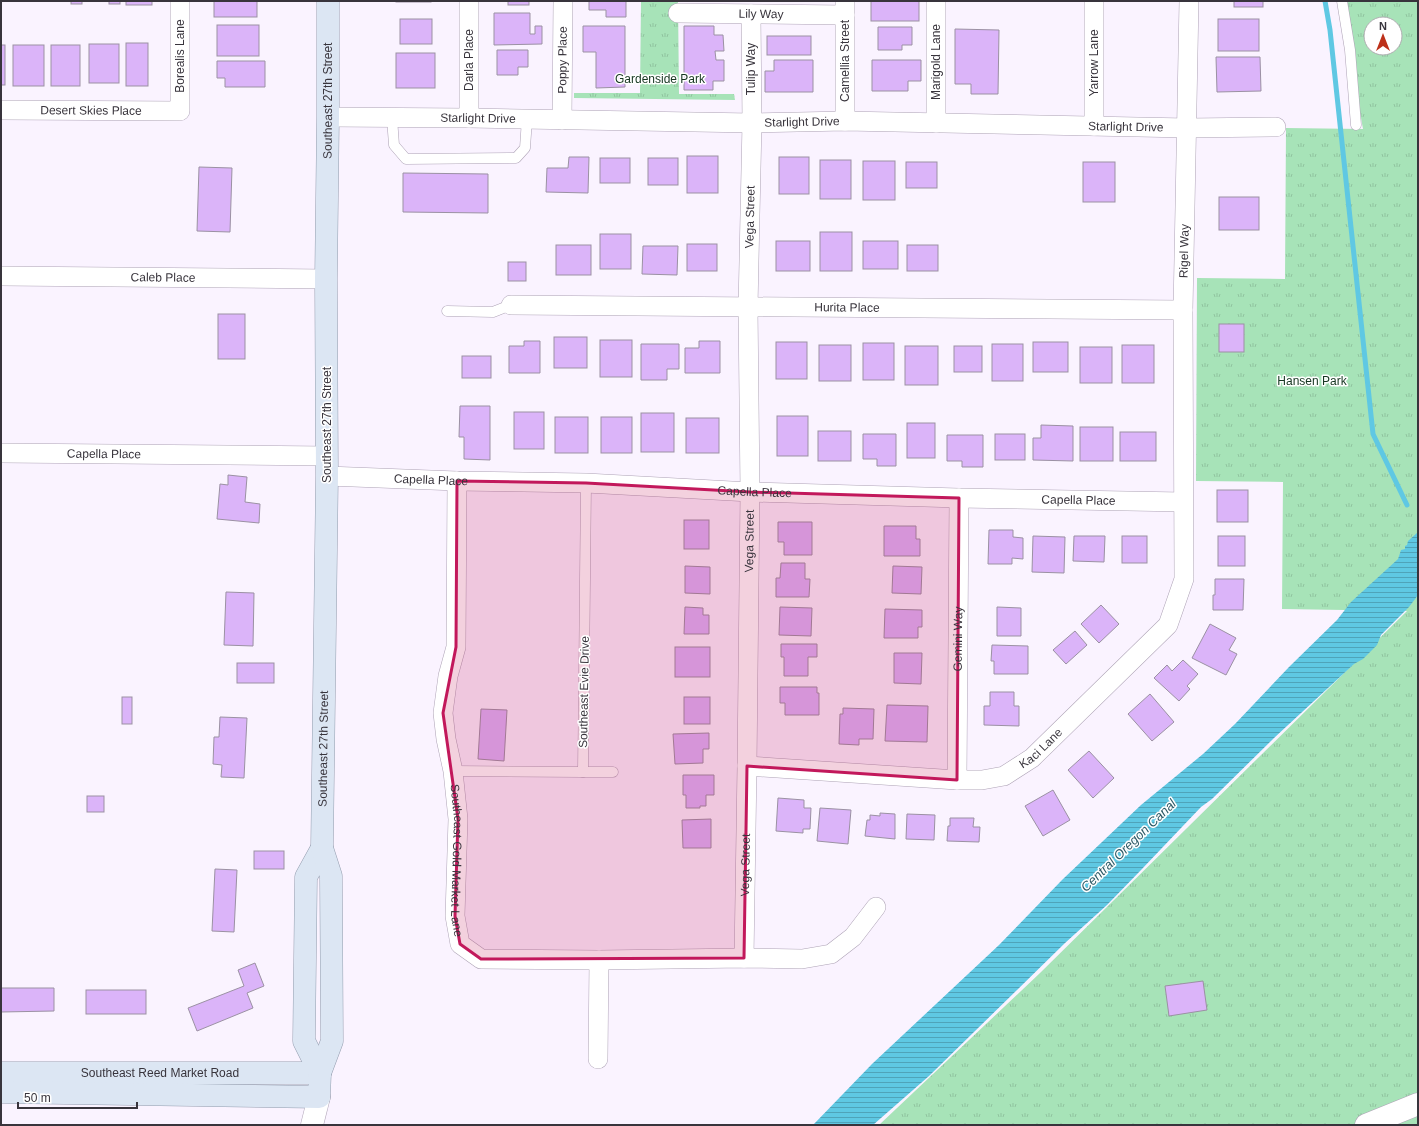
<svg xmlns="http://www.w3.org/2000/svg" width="1419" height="1126" font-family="Helvetica,sans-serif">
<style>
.grass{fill:url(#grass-tufts);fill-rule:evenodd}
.water{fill:url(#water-rules)}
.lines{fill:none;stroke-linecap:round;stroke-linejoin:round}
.stream{stroke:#5fc8e3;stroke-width:5}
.building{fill:#dbb4f9;stroke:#9b91a3}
.lane-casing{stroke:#aea3b6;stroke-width:11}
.street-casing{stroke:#aea3b6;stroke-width:20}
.secondary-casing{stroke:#aea3b6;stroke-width:23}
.primary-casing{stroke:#939dae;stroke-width:23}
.lane{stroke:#fff;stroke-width:10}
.street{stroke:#fff;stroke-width:19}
.secondary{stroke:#fff;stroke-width:22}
.primary{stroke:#dce6f3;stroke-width:22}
.marked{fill:#c2185b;fill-opacity:0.2;stroke:#c2185b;stroke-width:3;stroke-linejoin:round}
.labels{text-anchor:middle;stroke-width:3;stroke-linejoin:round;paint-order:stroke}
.street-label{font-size:12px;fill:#38343c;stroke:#fff}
.park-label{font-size:12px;fill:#163621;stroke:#fff}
.water-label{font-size:13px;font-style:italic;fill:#2c5a66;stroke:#fff}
</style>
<defs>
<pattern id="grass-tufts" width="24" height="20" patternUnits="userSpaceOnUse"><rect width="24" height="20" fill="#a7e3b8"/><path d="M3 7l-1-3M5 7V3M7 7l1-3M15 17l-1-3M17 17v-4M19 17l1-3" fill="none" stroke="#90c39f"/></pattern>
<pattern id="water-rules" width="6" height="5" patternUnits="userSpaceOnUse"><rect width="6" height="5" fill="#5fc8e3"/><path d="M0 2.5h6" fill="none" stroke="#4fa3b9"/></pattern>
</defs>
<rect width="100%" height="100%" fill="#faf3ff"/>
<!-- grass -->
<g class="grass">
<path d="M641 1H678L679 94H734L735 100 574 98V93H640Z"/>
<path d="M1340 1H1418V1125H879L1040 973 1407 611 1282 609 1283 482 1196 481 1197 278 1285 279 1286 128 1363 129ZM1371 24H1395V48H1371Z"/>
</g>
<!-- water -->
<path class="water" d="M1418 532V595L1409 607 1381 635 1377 645 1363 659 1354 664 1274 738 1212 799 1201 807 1142 869 1107 905 1065 943 929 1076 873 1125H813L872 1064 999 945 1063 879 1141 805 1203 754 1235 724 1289 667 1337 620 1351 602 1398 559 1401 550 1405 549V546L1407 545 1408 541Z"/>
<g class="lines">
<!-- stream -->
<path class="stream" d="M1325 1 1330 30 1373 434 1407 505"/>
</g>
<!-- building -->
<g class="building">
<rect x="71" y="1" width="11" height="3"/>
<rect x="109" y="1" width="11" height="3"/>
<rect x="126" y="1" width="26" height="4"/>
<rect x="214" y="1" width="43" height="16"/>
<rect x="396" y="1" width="35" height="1"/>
<rect x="508" y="1" width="21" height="4"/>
<path d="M589 1H626V17H606V10H589Z"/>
<rect x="871" y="1" width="48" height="20"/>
<rect x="1234" y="1" width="29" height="6"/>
<path d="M494 13H530V34H535V26H542V44L494 45Z"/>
<rect x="400" y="19" width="32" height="25"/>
<rect x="1218" y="19" width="41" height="32"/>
<rect x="217" y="25" width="42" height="31"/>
<path d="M583 26H625V87L596 88V52H583Z"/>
<path d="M684 26H714V35H723L724 51H715L716 60H724V81H713V90H684Z"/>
<path d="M878 27H912V45H902V50H878Z"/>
<path d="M955 29 999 30 998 94H971V84H955Z"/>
<rect x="767" y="36" width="44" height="19"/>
<rect x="126" y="43" width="22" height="43"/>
<rect x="89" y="44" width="30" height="39"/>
<rect x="1" y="45" width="4" height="40"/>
<rect x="13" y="45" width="31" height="41"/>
<rect x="51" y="45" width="29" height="41"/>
<path d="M497 50H528V67H518V75H497Z"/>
<rect x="396" y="53" width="39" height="35"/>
<path d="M1216 57H1260L1261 91 1217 92Z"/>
<path d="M774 60H813V92H765V71H774Z"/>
<path d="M872 60H921V81H908V91H872Z"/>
<path d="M217 61H265V87H225V78H217Z"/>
<rect x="687" y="156" width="31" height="37"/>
<path d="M569 157H589L588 193 546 192 547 168H568Z"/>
<rect x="779" y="157" width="30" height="37"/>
<rect x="600" y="158" width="30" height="25"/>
<rect x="648" y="158" width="30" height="27"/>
<rect x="820" y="160" width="31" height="39"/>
<rect x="863" y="161" width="32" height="39"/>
<rect x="906" y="162" width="31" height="26"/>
<rect x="1083" y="162" width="32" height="40"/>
<path d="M199 167 232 168 230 232 197 231Z"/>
<path d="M403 173 488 174V213L403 212Z"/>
<rect x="1219" y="197" width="40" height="33"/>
<rect x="820" y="232" width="32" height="39"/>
<rect x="600" y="234" width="31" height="35"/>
<rect x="776" y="241" width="34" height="30"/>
<rect x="863" y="241" width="35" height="28"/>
<rect x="687" y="244" width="30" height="27"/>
<rect x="556" y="245" width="35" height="30"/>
<rect x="907" y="245" width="31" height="26"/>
<path d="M643 246H678L677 275 642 274Z"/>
<rect x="508" y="262" width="18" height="19"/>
<rect x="218" y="314" width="27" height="45"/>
<rect x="1219" y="324" width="25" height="28"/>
<rect x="554" y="337" width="33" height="31"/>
<rect x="600" y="340" width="32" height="37"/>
<path d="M524 341H540V373H509V346H524Z"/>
<path d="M699 341H720V373H685V348H699Z"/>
<rect x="776" y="342" width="31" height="37"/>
<rect x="1033" y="342" width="35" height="30"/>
<rect x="863" y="343" width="31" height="37"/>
<path d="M641 344H679V369H667V380H641Z"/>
<rect x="992" y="344" width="31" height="37"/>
<rect x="819" y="345" width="32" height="36"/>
<rect x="1122" y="345" width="32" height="38"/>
<rect x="905" y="346" width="33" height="39"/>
<rect x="954" y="346" width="28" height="26"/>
<rect x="1080" y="347" width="32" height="36"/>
<rect x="462" y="356" width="29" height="22"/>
<path d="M460 406H490V460L464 459V437H459Z"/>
<rect x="514" y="412" width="30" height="37"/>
<rect x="641" y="413" width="33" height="39"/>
<rect x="777" y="416" width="31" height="40"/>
<rect x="555" y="417" width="33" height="36"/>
<rect x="601" y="417" width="31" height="36"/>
<rect x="686" y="418" width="33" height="35"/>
<rect x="907" y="423" width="28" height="35"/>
<path d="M1041 425 1073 426V461L1033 460V438H1041Z"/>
<rect x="1080" y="427" width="33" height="34"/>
<rect x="818" y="431" width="33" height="30"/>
<rect x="1120" y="432" width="36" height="29"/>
<path d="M863 434H896V466H877V459H863Z"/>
<rect x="995" y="434" width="30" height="26"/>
<path d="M947 435H983V467H962V461H947Z"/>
<path d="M228 475 247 477 245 502 260 504 259 523 217 519 220 484 228 485Z"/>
<rect x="1217" y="490" width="31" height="32"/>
<rect x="684" y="520" width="25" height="29"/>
<path d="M778 522H812V555H784V542H778Z"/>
<path d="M884 526H916V539H920V556H884Z"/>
<path d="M989 530H1013V537L1023 538V559L1012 558V564H988Z"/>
<path d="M1033 536 1065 537 1064 573 1032 572Z"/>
<path d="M1074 536H1105L1104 562 1073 561Z"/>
<rect x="1122" y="536" width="25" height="27"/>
<rect x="1218" y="536" width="27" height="30"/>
<path d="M781 563H805V579H810L809 597H776V578H780Z"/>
<path d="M685 566 710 567V594L685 593Z"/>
<path d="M893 566 922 567 921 594 892 593Z"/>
<path d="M1215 579H1244L1243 610H1213V595H1215Z"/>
<path d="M226 592 254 593 253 646 224 645Z"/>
<path d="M1101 605 1119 624 1099 643 1081 624Z"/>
<path d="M685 607 703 608V615H709V634H684Z"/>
<path d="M780 607 812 608 811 636 779 635Z"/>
<path d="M997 607 1021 608V636H997Z"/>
<path d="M885 609 922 610V627H918V638H884Z"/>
<path d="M1210 624 1236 638 1229 650 1237 654 1226 675 1192 658Z"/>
<path d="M1075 631 1087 645 1066 664 1053 650Z"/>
<path d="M781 644H817V657H808V676H784V657H781Z"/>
<path d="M992 645 1028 646V674H994V661H991Z"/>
<rect x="675" y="647" width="35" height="30"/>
<path d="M894 653H922L921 684 894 683Z"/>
<path d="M1183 660 1198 674 1187 686 1190 689 1179 701 1154 678 1167 665 1172 671Z"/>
<rect x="237" y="663" width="37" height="20"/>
<path d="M780 687H817V693H819V715H785V703H780Z"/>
<path d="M990 692H1014V706H1019V726L984 725V706H990Z"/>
<path d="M1150 694 1174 722 1152 741 1128 714Z"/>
<rect x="122" y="697" width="10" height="27"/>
<rect x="684" y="697" width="26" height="27"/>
<path d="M887 705 928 706 927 742 885 741Z"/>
<path d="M843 708 874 709 873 739H859V745L839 744 840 714H843Z"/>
<path d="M481 709 507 710 504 761 478 759Z"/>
<path d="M220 717 247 718 244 778 221 777 222 765 213 764 214 737H219Z"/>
<path d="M709 733V749H703V763L675 764 673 734Z"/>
<path d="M1089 751 1114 778 1093 798 1068 770Z"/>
<path d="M683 775H714V795H706V806H700V808H686V795H683Z"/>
<path d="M1053 790 1070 820 1043 836 1025 806Z"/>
<rect x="87" y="796" width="17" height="16"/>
<path d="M778 798 804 800V808H811L810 829H803V833L776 831Z"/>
<path d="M820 808 851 810 848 844 817 841Z"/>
<path d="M880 813 895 814V839L865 836 867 820H870V815L880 816Z"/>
<path d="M907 814 935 815 934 840 906 839Z"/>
<path d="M950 818H974L973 827H980L979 842 947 841 948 826H950Z"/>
<path d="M711 819V848H683L682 820Z"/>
<rect x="254" y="851" width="30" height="18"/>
<path d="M215 869 237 870 234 932 212 931Z"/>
<path d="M255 963 264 986 247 993 253 1008 197 1031 188 1008 244 986 238 970Z"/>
<path d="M1203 981 1207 1010 1169 1016 1165 986Z"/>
<path d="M1 988H54V1011L1 1012Z"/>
<rect x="86" y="990" width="60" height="24"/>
</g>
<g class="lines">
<!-- lane casing -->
<g class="lane-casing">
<g id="lane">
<path d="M1342 1 1350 50 1356 125"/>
<path d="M392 118 394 145 406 159 516 158 525 148 527 119"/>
<path d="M447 311 493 312 511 305"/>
<path d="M453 771 583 772 586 483"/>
<path d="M583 772H613"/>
</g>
</g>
<!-- street casing -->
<g class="street-casing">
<g id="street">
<path d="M845 1V121"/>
<path d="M936 1V123"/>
<path d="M1094 1V126"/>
<path id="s1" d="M678 13 845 15"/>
<path id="s2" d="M1 110 180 111V1"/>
<path id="s3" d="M328 117 469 118 752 123 845 121 1187 128 1276 127"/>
<path d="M469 118V1"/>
<path id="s4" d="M562 120 563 1"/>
<path id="s5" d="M1 276 326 279"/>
<path id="s6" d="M511 305 1183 310"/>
<path id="s7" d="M1 453 327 456"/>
<path id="s8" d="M327 476 457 481 586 483 750 492 959 498 1183 502"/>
<path id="s9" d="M457 481 456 647 448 676 443 713 446 739 453 771 458 819 455 916 460 944 481 959 599 960 744 958 802 959 831 954 853 937 876 907"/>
<path id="s10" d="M747 766 957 780H982L1004 776 1032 758 1168 625 1184 579 1183 310 1189 1"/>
<path id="s11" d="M957 780 959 498"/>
<path id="s12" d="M744 958 747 766 750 492 748 307 752 123 751 14"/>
<path d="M598 1059 599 960"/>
</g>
</g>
<!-- secondary casing -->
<g class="secondary-casing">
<g id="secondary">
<path d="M312 1125 319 1097"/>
<path d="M1366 1125 1418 1104"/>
</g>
</g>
<!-- primary casing -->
<g class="primary-casing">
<g id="primary">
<path id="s13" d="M1 1073H320"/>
<path d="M320 1073 304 1041 306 877 322 848"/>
<path id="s14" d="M1 1092 319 1097 320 1073 332 1041 331 876 322 848 327 476 326 279 328 117V1"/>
</g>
</g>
<!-- lane -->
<use href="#lane" class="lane"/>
<!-- street -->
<use href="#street" class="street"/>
<!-- secondary -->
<use href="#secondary" class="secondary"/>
<!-- primary -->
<use href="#primary" class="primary"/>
</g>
<!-- marked area -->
<path class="marked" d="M457 481 586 483 750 492 959 498 957 780 747 766 744 958 481 959 460 944 455 916 458 819 443 713 456 647Z"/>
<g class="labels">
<!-- street labels -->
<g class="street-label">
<text dy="4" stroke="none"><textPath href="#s1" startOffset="83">Lily Way</textPath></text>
<text transform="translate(180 56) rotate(-90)" y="4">Borealis Lane</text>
<text transform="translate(469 60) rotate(-90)" y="4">Darla Place</text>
<text dy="4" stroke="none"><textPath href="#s4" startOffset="60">Poppy Place</textPath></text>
<text transform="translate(845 61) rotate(-90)" y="4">Camellia Street</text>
<text transform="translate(936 62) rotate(-90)" y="4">Marigold Lane</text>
<text transform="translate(1094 63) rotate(-90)" y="4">Yarrow Lane</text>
<text transform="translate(751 69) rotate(-90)" y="4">Tulip Way</text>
<text dy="4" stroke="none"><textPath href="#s14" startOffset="1318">Southeast 27th Street</textPath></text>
<text dy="4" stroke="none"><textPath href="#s2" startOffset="90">Desert Skies Place</textPath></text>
<text dy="4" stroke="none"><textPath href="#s3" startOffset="150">Starlight Drive</textPath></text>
<text dy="4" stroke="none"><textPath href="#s3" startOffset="474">Starlight Drive</textPath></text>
<text dy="4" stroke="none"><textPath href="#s3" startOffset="798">Starlight Drive</textPath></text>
<text dy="4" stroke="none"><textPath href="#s12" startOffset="741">Vega Street</textPath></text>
<text dy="4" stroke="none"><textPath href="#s10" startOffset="858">Rigel Way</textPath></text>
<text dy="4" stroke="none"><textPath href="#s5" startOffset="162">Caleb Place</textPath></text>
<text dy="4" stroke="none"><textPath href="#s6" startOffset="336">Hurita Place</textPath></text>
<text transform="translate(327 425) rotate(-90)" y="4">Southeast 27th Street</text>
<text dy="4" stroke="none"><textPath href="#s7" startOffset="103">Capella Place</textPath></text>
<text dy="4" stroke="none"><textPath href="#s8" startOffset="104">Capella Place</textPath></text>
<text dy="4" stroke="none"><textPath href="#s8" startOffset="428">Capella Place</textPath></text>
<text dy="4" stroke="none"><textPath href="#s8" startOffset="752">Capella Place</textPath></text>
<text dy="4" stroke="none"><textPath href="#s12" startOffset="417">Vega Street</textPath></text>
<text dy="4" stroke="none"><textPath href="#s11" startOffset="141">Gemini Way</textPath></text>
<text transform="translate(584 692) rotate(-89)" y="4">Southeast Evie Drive</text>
<text dy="4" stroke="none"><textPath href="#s14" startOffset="670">Southeast 27th Street</textPath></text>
<text dy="4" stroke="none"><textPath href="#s10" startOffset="304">Kaci Lane</textPath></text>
<text dy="4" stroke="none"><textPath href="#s9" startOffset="382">Southeast Gold Market Lane</textPath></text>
<text dy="4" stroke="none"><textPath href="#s12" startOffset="93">Vega Street</textPath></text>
<text dy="4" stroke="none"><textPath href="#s13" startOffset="159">Southeast Reed Market Road</textPath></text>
</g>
<!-- park labels -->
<g class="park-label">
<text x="660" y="83">Gardenside Park</text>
<text x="1312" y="385">Hansen Park</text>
</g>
<!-- water labels -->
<g class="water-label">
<text transform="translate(1128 845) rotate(-44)" y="5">Central Oregon Canal</text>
</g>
</g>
<!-- border -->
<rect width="1419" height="1126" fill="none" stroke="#38343c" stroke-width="4"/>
<!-- north arrow -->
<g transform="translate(1383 36)"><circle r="19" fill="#ffffff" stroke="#afaeb1"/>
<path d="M0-3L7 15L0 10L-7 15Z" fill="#bd311a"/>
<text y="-6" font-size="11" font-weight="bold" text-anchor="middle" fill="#38343c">N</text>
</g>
<!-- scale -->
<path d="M18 1102v6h119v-6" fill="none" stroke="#38343c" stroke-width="2"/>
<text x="24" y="1102" font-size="12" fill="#38343c" stroke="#ffffff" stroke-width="3" paint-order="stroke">50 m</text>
</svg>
